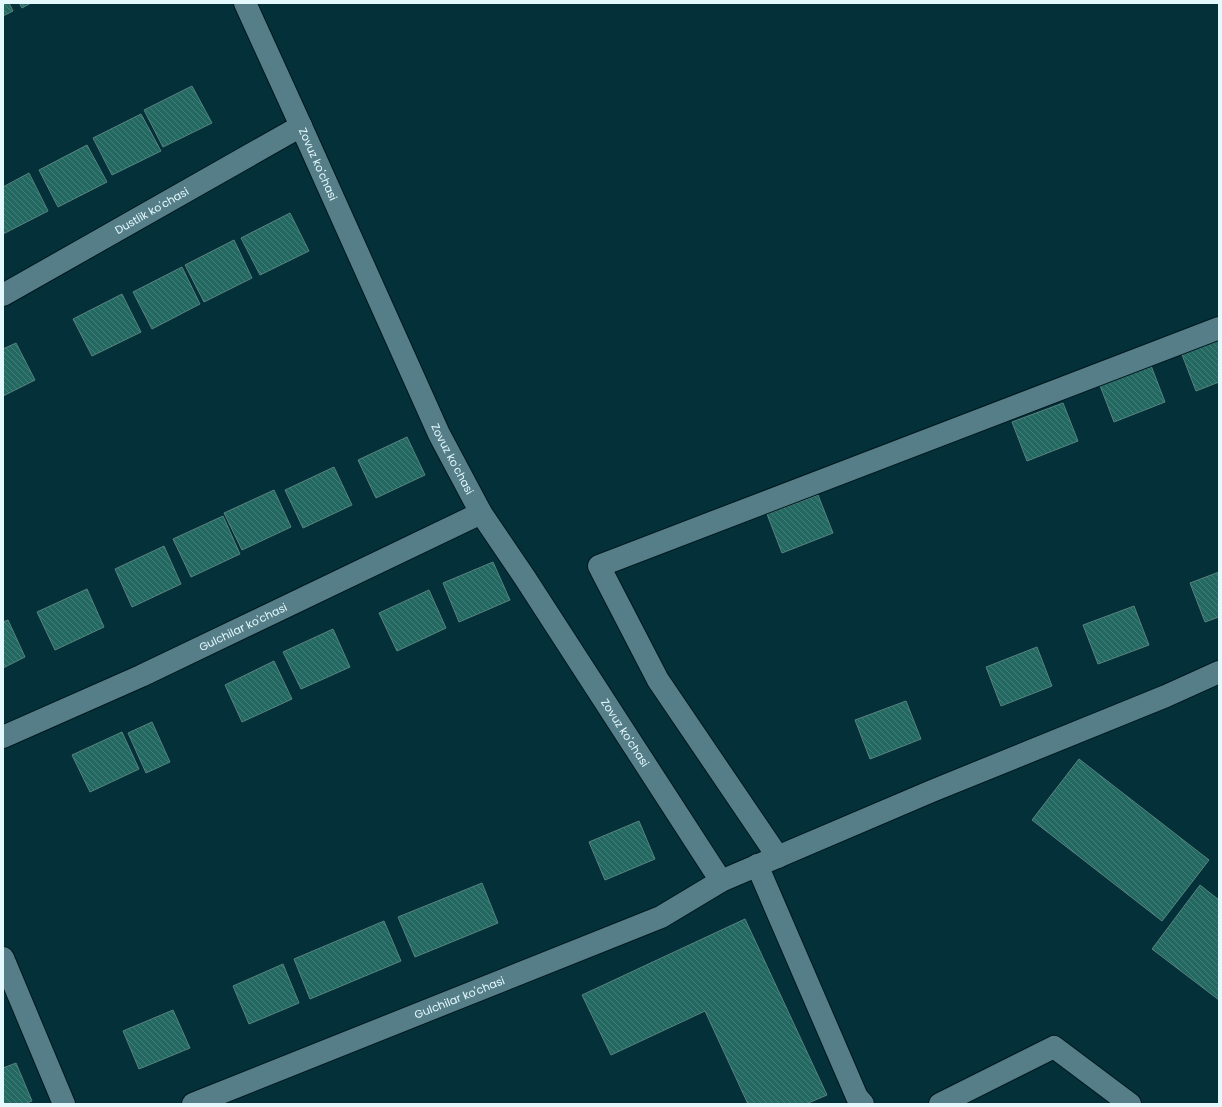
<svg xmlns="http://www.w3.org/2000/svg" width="1222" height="1107" font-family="Poppins,sans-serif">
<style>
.building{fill:url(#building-back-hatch);stroke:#58837e}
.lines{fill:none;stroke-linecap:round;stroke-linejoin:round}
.street-casing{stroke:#00181e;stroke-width:24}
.street{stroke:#557e88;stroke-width:22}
.labels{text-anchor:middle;stroke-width:3;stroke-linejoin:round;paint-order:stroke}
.street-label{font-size:11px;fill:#e3f9fe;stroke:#06161a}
</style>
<defs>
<pattern id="building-back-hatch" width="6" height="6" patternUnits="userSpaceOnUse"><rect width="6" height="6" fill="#246862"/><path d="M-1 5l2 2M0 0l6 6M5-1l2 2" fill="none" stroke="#447e7a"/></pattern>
</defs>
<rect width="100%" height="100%" fill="#043139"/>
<!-- building -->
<g class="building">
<path d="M3 3H9L13 11 3 16Z"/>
<path d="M19 3H31L22 8Z"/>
<path d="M192 86 212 123 163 147 144 110Z"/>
<path d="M141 114 161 151 112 175 93 138Z"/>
<path d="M87 145 107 182 58 207 39 170Z"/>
<path d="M29 173 48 211 3 234V187Z"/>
<path d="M290 213 309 251 260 275 241 238Z"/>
<path d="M234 240 252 278 204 302 185 265Z"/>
<path d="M182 267 200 304 152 329 133 292Z"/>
<path d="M122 294 141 332 92 356 73 319Z"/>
<path d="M1219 337V382L1196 391 1181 352Z"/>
<path d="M16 343 35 380 3 396V349Z"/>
<path d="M1150 363 1165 402 1114 422 1099 383Z"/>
<path d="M1063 403 1078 441 1027 461 1012 422Z"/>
<path d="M407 437 425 475 376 498 358 460Z"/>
<path d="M334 467 352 505 303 528 285 490Z"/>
<path d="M274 490 291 527 242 550 224 513Z"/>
<path d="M818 495 833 533 782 553 767 514Z"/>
<path d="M223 516 240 554 191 577 173 539Z"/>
<path d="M164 546 181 584 132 607 115 569Z"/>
<path d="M493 562 510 600 459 622 443 583Z"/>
<path d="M1219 572V617L1205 622 1190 583Z"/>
<path d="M87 589 104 627 55 650 37 612Z"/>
<path d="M429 590 446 628 397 651 379 613Z"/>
<path d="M1134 606 1149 645 1098 664 1083 625Z"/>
<path d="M8 620 25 657 3 668V622Z"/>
<path d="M333 629 350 667 301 689 283 652Z"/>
<path d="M1037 647 1052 686 1001 706 986 667Z"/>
<path d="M274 661 292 699 242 722 225 685Z"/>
<path d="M906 701 921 739 870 759 855 720Z"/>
<path d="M152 722 170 762 146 773 128 733Z"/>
<path d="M122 732 139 769 90 792 72 755Z"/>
<path d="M1079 759 1209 860 1162 921 1032 820Z"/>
<path d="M639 821 655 859 605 880 589 842Z"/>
<path d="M482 883 498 923 415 957 398 917Z"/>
<path d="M1200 885 1219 900V1000L1152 949Z"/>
<path d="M745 919 827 1095 806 1104H748L705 1011 611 1055 582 995Z"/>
<path d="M384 921 401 961 310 999 294 959Z"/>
<path d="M283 964 299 1003 249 1024 233 986Z"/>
<path d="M173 1010 190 1048 139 1069 123 1031Z"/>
<path d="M16 1063 32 1101 25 1104H3V1068Z"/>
</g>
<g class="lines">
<!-- street casing -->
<g class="street-casing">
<g id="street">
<path id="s1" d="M245 3 301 126 439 434 481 513 525 578 721 881"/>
<path id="s2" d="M3 295 301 126"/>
<path id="s3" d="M3 737 141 676 481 513"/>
<path d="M778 857 658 680 599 566 1219 328"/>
<path d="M757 865 857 1097 863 1104"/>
<path d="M3 958 64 1104"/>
<path id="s4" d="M193 1104 661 917 721 881 932 791 1166 696 1219 672"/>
<path d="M940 1104 1054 1047 1130 1104"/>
</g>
</g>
<!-- street -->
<use href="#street" class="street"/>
</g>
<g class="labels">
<!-- street labels -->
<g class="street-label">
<text dy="4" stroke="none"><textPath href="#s1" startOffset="177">Zovuz ko'chasi</textPath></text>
<text dy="4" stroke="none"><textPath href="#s2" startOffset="171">Dustlik ko'chasi</textPath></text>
<text dy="4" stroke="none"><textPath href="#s1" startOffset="501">Zovuz ko'chasi</textPath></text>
<text dy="4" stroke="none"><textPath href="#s3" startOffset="264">Gulchilar ko'chasi</textPath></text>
<text dy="4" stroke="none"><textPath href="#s1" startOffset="825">Zovuz ko'chasi</textPath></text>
<text dy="4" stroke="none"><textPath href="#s4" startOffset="287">Gulchilar ko'chasi</textPath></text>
</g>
</g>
<!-- border -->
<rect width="1222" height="1107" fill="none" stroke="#e3f9fe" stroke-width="8"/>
</svg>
